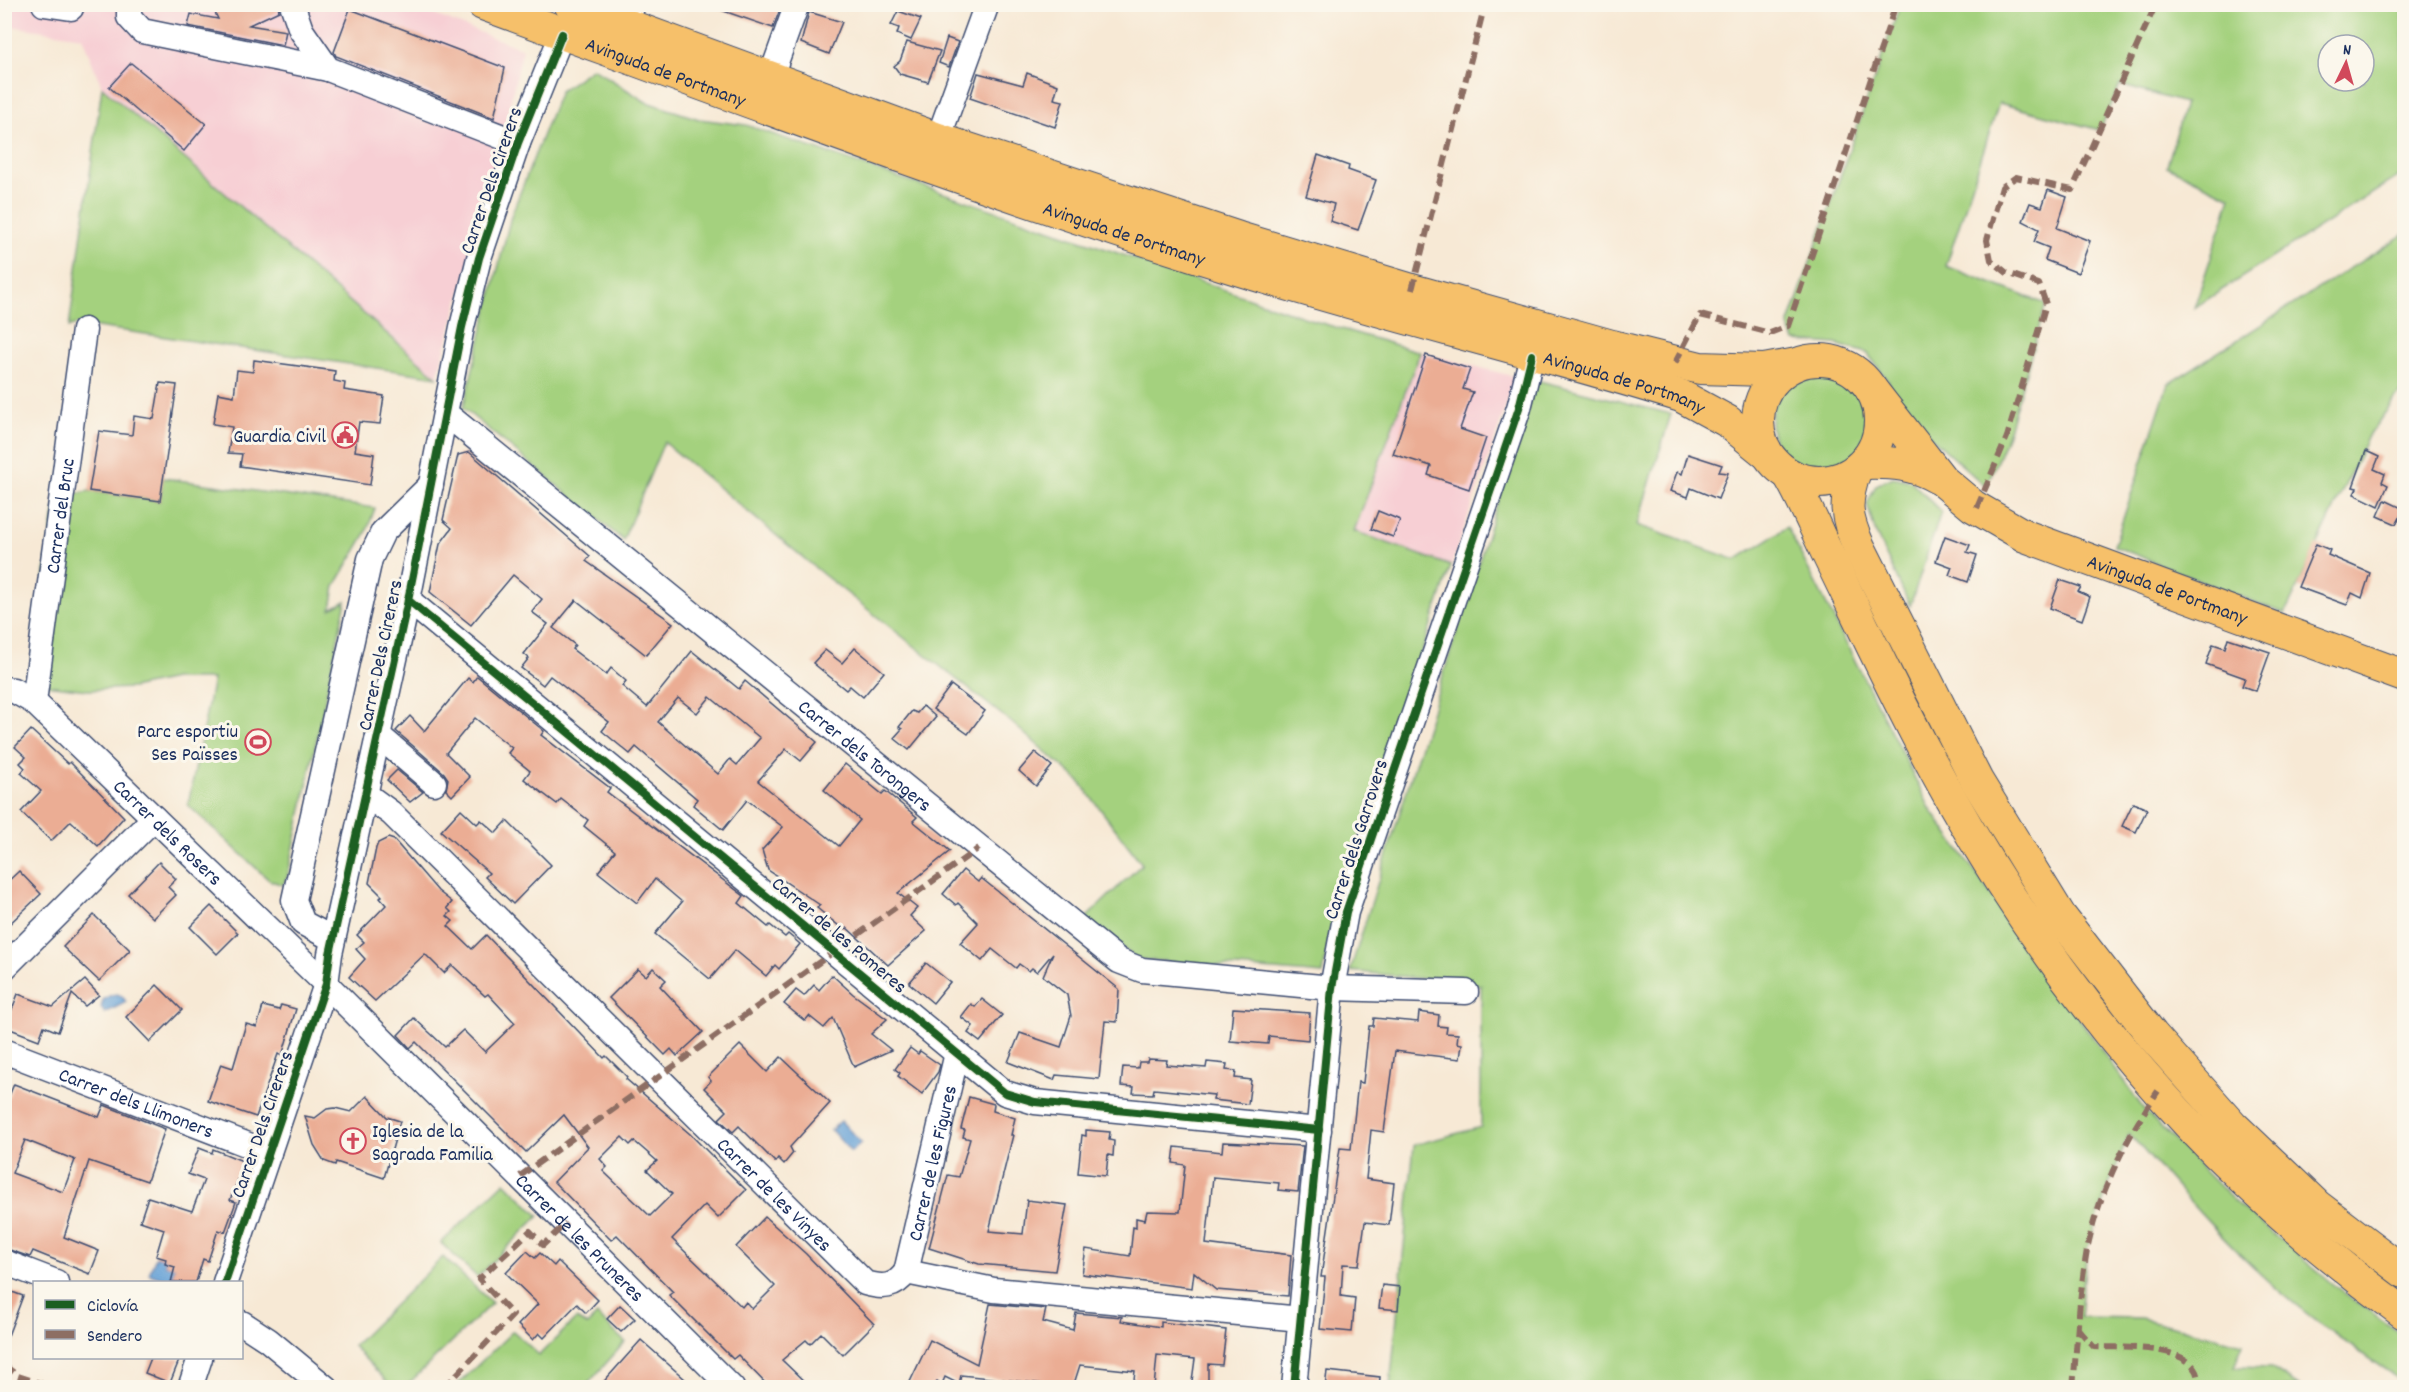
<svg xmlns="http://www.w3.org/2000/svg" width="2409" height="1392" font-family="Dekko,sans-serif">
<style>
.built{fill:#f7cfd4}
.green{fill:#a4d17e;stroke:#60806e;stroke-width:1.5;fill-rule:evenodd}
.water{fill:#66a1d6;stroke:#40689a;stroke-width:1.5}
.building{fill:#ebad94;fill-rule:evenodd}
.lines{fill:none;stroke-linecap:round;stroke-linejoin:round}
.minor-casing{stroke:#3c4b70;stroke-width:27}
.major-casing{stroke:#3c4b70;stroke-width:34}
.minor{stroke:#fff;stroke-width:24}
.major{stroke:#f6c06b;stroke-width:32}
.quiet{stroke:#8d6e63;stroke-width:6;stroke-dasharray:12 6;stroke-linecap:butt}
.cycleway-casing{stroke:#fbf7ec;stroke-width:11}
.cycleway{stroke:#1b5e20;stroke-width:8}
.labels{text-anchor:middle;stroke-width:6;stroke-linejoin:round;paint-order:stroke}
.street-label{font-size:20px;fill:#1b2f5e;stroke:#fbf7ec}
.poi-label{font-size:20px;fill:#1b2f5e;stroke:#fbf7ec;text-anchor:end}
</style>
<rect width="100%" height="100%" fill="#fbf7ec"/>
<filter id="ink" filterUnits="userSpaceOnUse"><feTurbulence type="fractalNoise" baseFrequency=".0167" numOctaves="2"/><feDisplacementMap in="SourceGraphic" scale="12" xChannelSelector="R" yChannelSelector="G"/><feConvolveMatrix kernelMatrix="1 2 1 2 8 2 1 2 1" color-interpolation-filters="sRGB"/></filter>
<filter id="wash" filterUnits="userSpaceOnUse"><feTurbulence type="fractalNoise" baseFrequency=".008" numOctaves="4" result="noise"/><feDisplacementMap in="SourceGraphic" scale="24" xChannelSelector="R" yChannelSelector="G"/><feGaussianBlur stdDeviation="1.35" result="paint"/><feColorMatrix in="noise" values="0 0 0 0 0 0 0 0 0 0 0 0 0 0 0 0 0 1.4 0 .05"/><feComposite in="paint" operator="in"/></filter>
<g filter="url(#wash)">
<rect width="100%" height="100%" fill="#f7e9d5"/>
<!-- built -->
<g class="built">
<path d="M4 5H409L523 49 485 206 437 377 102 87 82 37 5 25Z"/>
<path d="M1420 352 1516 377 1451 566 1354 531Z"/>
</g>
<!-- green -->
<g class="green">
<path d="M1900 5H2403L2404 173 2194 308 2231 197 2167 166 2185 103 2120 85 2100 130 1999 103 1946 266 2046 304 2007 437 1986 487 1899 408 1888 380 1867 353 1835 344 1795 341 1788 326ZM2328 45H2364V81H2328Z"/>
<path d="M593 68 646 102 699 119 746 125 1318 322 1420 352 1354 531 1451 566 1335 905 1323 974 1137 959 1085 919 1142 864 1079 781 1011 722 824 575 664 442 623 540 463 408 511 216 560 91Z"/>
<path d="M102 87 437 377 77 324 69 327Z"/>
<path d="M2404 234V387L2368 436 2285 614 2114 546 2168 384Z"/>
<circle cx="1821" cy="422" r="50"/>
<path d="M1536 380 1671 414 1637 525 1736 560 1787 527 1931 810 2145 1111 2233 1200 2336 1287 2404 1336V1383C2358 1351 2310 1319 2268 1281 2218 1236 2174 1184 2129 1134L2105 1195 2087 1249 2080 1317 2141 1318 2243 1344 2234 1367 2271 1368 2300 1387H1390L1414 1145 1481 1127V985L1350 971Z"/>
<path d="M1893 477 1911 481 1941 512 1910 606 1876 534 1867 504 1876 485Z"/>
<path d="M163 478 375 508 366 533 335 586 331 609 346 601 288 875 283 885 269 880 188 805 213 679H174L132 688 88 690 29 683 56 498 89 491 160 501Z"/>
<path d="M505 1182 539 1216 477 1277 441 1243Z"/>
<path d="M443 1257 492 1303 405 1387H392L353 1346Z"/>
<path d="M597 1315 625 1342 585 1387H455L513 1331 539 1355 576 1319 587 1325Z"/>
</g>
<!-- water -->
<g class="water">
<path d="M117 994 122 996 126 1002 105 1013 101 1008 103 1000 111 995Z"/>
<path d="M841 1121 861 1143 851 1152 831 1130Z"/>
<path d="M156 1256 166 1259 165 1264 175 1267 171 1281 149 1274Z"/>
</g>
<g id="blocks">
<!-- building -->
<g class="building">
<path d="M211 4H278L279 11 249 25 286 31 283 45 188 26 191 14 218 19Z"/>
<path d="M713 4H782L773 28 712 7Z"/>
<path d="M350 9 505 68 494 118 336 56 334 52Z"/>
<path d="M898 11 921 19 911 40 897 34 899 28 891 25Z"/>
<path d="M809 12 842 22 829 54 801 43Z"/>
<path d="M947 38 958 42 949 67 939 63Z"/>
<path d="M907 42 940 51 928 82 900 74 894 66 900 61Z"/>
<path d="M131 63 206 124 184 151 109 87Z"/>
<path d="M978 73 1023 85 1027 73 1058 85 1054 99 1063 101 1055 127 970 98Z"/>
<path d="M1318 155 1349 166 1348 170 1376 180 1358 230 1330 221 1334 204 1306 196Z"/>
<path d="M2048 190 2067 197 2057 228 2090 241 2078 273 2045 260 2049 248 2034 242 2039 229 2023 221 2030 203 2042 207Z"/>
<path d="M1426 355 1470 369 1463 389 1473 392 1460 429 1486 438 1469 489 1428 475 1431 466 1393 454Z"/>
<path d="M254 360 335 371 334 381 345 383 344 390 384 396 380 424 359 422 355 451 374 454 370 485 240 466 242 454 228 453 232 427 213 424 218 393 234 396 237 370 253 372Z"/>
<path d="M160 383 177 385 160 501 89 491 99 431 132 435 134 416 154 419Z"/>
<path d="M2366 451 2379 457 2374 469 2385 474 2382 482 2388 485 2379 506 2354 494 2357 488 2353 487Z"/>
<path d="M469 452 590 556 586 561 673 623 646 655 576 600 553 628 575 645 572 649 606 675 611 668 626 681 622 686 647 707 692 651 739 689 745 681 817 742 801 761 786 749 758 781 839 846 860 820 824 790 845 764 882 794 885 791 917 817 913 821 950 851 898 893 917 908 910 916 926 931 888 965 847 928 844 930 817 908 820 905 768 870 762 850 783 827 747 800 723 830 693 805 697 799 636 747 630 754 602 731 609 722 550 676 543 685 521 668 529 658 524 654 548 624 532 612 542 599 513 575 471 625 430 592 440 544 452 528 443 520 458 455ZM710 697 760 738 737 765 730 759 718 774 658 722 678 698 697 713Z"/>
<path d="M1688 454 1722 465 1719 472 1728 473 1718 499 1691 488 1688 497 1670 491 1677 472 1682 474Z"/>
<path d="M2385 500 2404 509 2396 524 2378 516Z"/>
<path d="M1378 511 1400 520 1393 537 1371 529Z"/>
<path d="M1945 536 1970 545 1967 552 1977 555 1968 582 1949 575 1952 567 1936 561Z"/>
<path d="M2316 544 2330 550 2328 555 2370 573 2362 598 2352 593 2347 605 2298 587Z"/>
<path d="M2060 580 2081 587 2078 592 2090 597 2082 620 2050 608Z"/>
<path d="M2228 638 2270 652 2256 691 2242 686 2245 678 2206 664 2213 644 2225 648Z"/>
<path d="M855 648 884 672 863 697 850 686 846 690 813 663 825 650 842 663Z"/>
<path d="M477 676 544 731 541 735 610 788 607 792 744 896 739 903 768 927 770 925 785 937 788 934 800 944 779 969 775 965 766 976 735 950 710 979 655 934 682 902 655 879 637 903 598 872 615 851 584 826 588 820 561 799 557 804 524 779 530 771 508 753 512 748 475 718 446 753 470 777 452 796 446 790 448 779 444 773 396 731 410 716 424 731 468 678 473 682Z"/>
<path d="M951 685 985 711 968 734 933 709Z"/>
<path d="M923 706 936 717 909 750 894 738 902 729 899 727 912 711 917 713Z"/>
<path d="M31 730 68 764 70 762 124 817 98 846 71 821 51 841 21 812 41 791 21 773 25 768 20 763 26 757 15 747Z"/>
<path d="M1035 752 1052 766 1036 786 1019 771Z"/>
<path d="M397 770 423 792 410 802 387 780Z"/>
<path d="M2133 803 2147 809 2136 832 2122 826Z"/>
<path d="M461 809 477 824 481 820 496 833 507 821 551 865 513 904 485 877 489 873 441 831Z"/>
<path d="M388 838 394 840 438 891 452 902 447 908 451 912 447 916 453 921 448 926 472 949 486 935 604 1058 606 1056 627 1077 626 1079 690 1134 746 1190 718 1218 705 1205 672 1239 742 1307 746 1302 752 1309 775 1286 736 1247 765 1217 806 1254 874 1324 843 1355 821 1333 810 1344 806 1340 782 1360 811 1388H770L738 1355 733 1359 669 1295 673 1292 617 1235 611 1240 554 1182 588 1147 564 1115 526 1152 416 1042 410 1048 398 1035 414 1018 445 1047 463 1030 485 1052 515 1023 488 994 485 996 452 965 444 973 425 954 375 1001 349 977 365 959 356 949 364 942 357 935 386 905 380 898 382 896 369 883 376 848 378 843ZM622 1137 630 1145 634 1141 657 1161 647 1170 672 1194 650 1216 603 1171 607 1167 600 1159Z"/>
<path d="M159 862 176 879 168 887 176 895 153 918 128 894Z"/>
<path d="M963 870 978 882 981 878 1119 989 1117 1022 1105 1021 1099 1079 1056 1075 1054 1080 1008 1062 1020 1033 1061 1047 1071 1016 1067 995 1043 976 1053 953 1037 972 1032 968 1029 971 1019 964 1016 968 992 949 982 961 960 943 978 923 958 903 956 905 943 894Z"/>
<path d="M19 871 41 894 4 929V885Z"/>
<path d="M211 906 238 933 217 954 190 927Z"/>
<path d="M94 915 130 950 99 981 63 947Z"/>
<path d="M926 963 950 982 933 1003 909 983Z"/>
<path d="M653 968 666 980 660 986 703 1032 677 1056 671 1049 665 1055 609 998 638 969 646 976Z"/>
<path d="M832 975 853 994 887 1019 871 1034 891 1050 854 1067 833 1018 824 1028 809 1016 805 1021 784 1004 796 990 804 996 814 985 819 990Z"/>
<path d="M85 980 99 995 85 1006 72 994 58 1032 44 1026 39 1040 5 1027 18 994 53 1007Z"/>
<path d="M157 985 182 1010 150 1042 126 1017Z"/>
<path d="M982 999 1002 1015 980 1042 968 1033 973 1026 961 1017 971 1004 975 1007Z"/>
<path d="M281 1005 296 1009 282 1056 278 1054 256 1117 208 1101 221 1064 233 1068 246 1024 257 1027 263 1006 279 1010Z"/>
<path d="M1233 1008 1310 1013 1308 1040 1269 1036 1268 1044 1230 1041Z"/>
<path d="M1419 1012 1439 1015 1438 1026 1447 1027 1446 1033 1458 1034 1457 1043 1462 1044 1460 1059 1395 1051 1384 1132 1371 1130 1366 1179 1394 1183 1389 1225 1365 1222 1359 1265 1343 1264 1341 1296 1355 1298 1352 1332 1320 1329 1325 1277H1321L1340 1148 1351 1149 1358 1082 1363 1083 1369 1026H1373L1374 1018 1418 1022Z"/>
<path d="M740 1045 767 1072 781 1057 830 1103 790 1147 793 1153 784 1164 778 1158 775 1162 739 1126 733 1132 719 1119 727 1111 704 1088 711 1081 708 1077Z"/>
<path d="M910 1048 918 1054 920 1051 940 1065 938 1072 922 1094 898 1076 900 1073 895 1069Z"/>
<path d="M1148 1059 1167 1060 1166 1065 1206 1068 1207 1062 1227 1064 1226 1070 1236 1071 1235 1078 1251 1080 1248 1104 1213 1100 1214 1095 1154 1089 1153 1094 1133 1093 1134 1087 1121 1086 1123 1067 1138 1068 1139 1062H1147Z"/>
<path d="M14 1084 99 1117 104 1105 165 1129 147 1181 89 1161 64 1237 99 1251 90 1274 33 1251 30 1257 4 1248V1108ZM25 1140 75 1160 63 1192 12 1173Z"/>
<path d="M367 1096 387 1117 400 1121 384 1178 336 1162 335 1165 324 1161 314 1145 305 1116 315 1118 327 1109 335 1108 351 1112Z"/>
<path d="M969 1097 994 1104 993 1111 1015 1118 1011 1135H1013L989 1231 1023 1234 1027 1200 1067 1205 1055 1271 979 1264 929 1248 948 1175 959 1177 970 1139 963 1137 965 1130 961 1129Z"/>
<path d="M1086 1130 1110 1132 1109 1140 1114 1141 1113 1156 1108 1155 1106 1176 1078 1173 1082 1135 1086 1136Z"/>
<path d="M1223 1142 1303 1146 1298 1192 1278 1190 1279 1183 1213 1177 1206 1244 1291 1255 1288 1296 1216 1290 1194 1272 1192 1288 1082 1274 1086 1249 1130 1256 1133 1227 1136 1228V1218L1145 1220 1147 1211 1180 1212 1185 1165 1173 1163 1175 1147 1222 1152Z"/>
<path d="M199 1148 212 1153 213 1149 245 1162 230 1200 236 1202 225 1232 218 1230 208 1261 203 1259 196 1282H171L175 1267 165 1264 166 1259 156 1256 164 1229 140 1221 148 1197 192 1211 204 1180 188 1174Z"/>
<path d="M527 1251 535 1258 540 1253 554 1266 558 1261 598 1300 586 1313 577 1304 544 1338 539 1333 533 1340 518 1325 538 1304 506 1273Z"/>
<path d="M1382 1285 1400 1287 1398 1310 1379 1308Z"/>
<path d="M4 1289 23 1296 6 1341 4 1340Z"/>
<path d="M990 1304 1046 1309 1043 1322 1073 1330 1076 1313 1122 1317 1121 1321 1161 1327V1322L1226 1330 1222 1365 1208 1364V1388H1191L1195 1359 1157 1355 1154 1388H1133L1135 1371 1080 1365 1073 1387 961 1375 959 1384 945 1377 942 1384 937 1381 934 1388H907L930 1340 977 1364Z"/>
<path d="M620 1305 635 1319 621 1332 607 1319Z"/>
<path d="M641 1340 695 1388H598Z"/>
<path d="M151 1358H180L170 1383 145 1373Z"/>
<path d="M1327 1371 1380 1377 1379 1388H1325Z"/>
</g>
</g>
</g>
<g filter="url(#ink)">
<use href="#blocks" fill-opacity="0" stroke="#3c4b70" stroke-width="1.5"/>
<g class="lines">
<!-- minor casing -->
<g class="minor-casing">
<g id="minor">
<path d="M44 4 71 8 72 4"/>
<path d="M129 4V17L142 31 328 69"/>
<path d="M292 4 301 30 328 69 518 143"/>
<path d="M626 25 633 4"/>
<path d="M770 79 797 4"/>
<path d="M938 139 987 4"/>
<path id="s1" d="M445 413 1119 961 1142 970 1332 988 1466 992"/>
<path d="M408 600 1005 1093 1035 1102 1319 1130"/>
<path id="s2" d="M4 689 13 690 34 702 326 984 732 1388"/>
<path id="s3" d="M34 702 84 330"/>
<path d="M378 735 434 783"/>
<path id="s4" d="M365 794 391 813 865 1283C882 1288 895 1288 906 1272L957 1053"/>
<path d="M333 939 303 923 294 900 370 559 383 532 431 485"/>
<path d="M4 968 154 818"/>
<path id="s5" d="M4 1051 269 1153"/>
<path d="M4 1262 56 1282"/>
<path d="M906 1272 994 1290 1301 1319"/>
<path d="M225 1282 326 984 330 954 408 600 462 327 479 258 518 143 562 34"/>
<path d="M242 1323 268 1340 326 1388"/>
<path d="M190 1388 200 1358"/>
<path d="M1294 1388 1332 988 1346 912 1519 408 1532 355"/>
</g>
</g>
<!-- major casing -->
<g class="major-casing">
<g id="major">
<path id="s6" d="M483 4C729 94 974 187 1224 265 1376 313 1530 349 1681 396L1727 421 1765 452"/>
<path d="M570 4 938 139 1239 238 1412 290 1612 346 1700 368 1764 370 1797 364"/>
<circle cx="1819" cy="421" r="61"/>
<path id="s7" d="M1871 389 1942 480 1973 506 2025 536 2404 676"/>
<path d="M1864 463C1893 462 1913 464 1938 478"/>
<path d="M1855 471C1844 503 1845 516 1859 547L1977 781 2060 916 2152 1035 2232 1125 2317 1206 2404 1272"/>
<path d="M1789 475C1806 504 1818 535 1833 565 1871 643 1908 722 1950 797 2064 1001 2215 1176 2404 1313"/>
</g>
</g>
<!-- minor -->
<use href="#minor" class="minor"/>
<!-- major -->
<use href="#major" class="major"/>
<!-- quiet -->
<g class="quiet">
<path d="M1412 290 1485 4"/>
<path d="M1675 363 1700 315 1770 333 1788 326 1896 4"/>
<path d="M1977 508 2007 437 2046 304 2039 284 2007 273 1991 260 1987 240 2002 187 2016 177 2072 190 2156 4"/>
<path d="M520 1176 979 848"/>
<path d="M2078 1329 2094 1347C2120 1348 2180 1344 2196 1370 2199 1374 2199 1382 2200 1388"/>
<path d="M4 1365 18 1376 55 1388"/>
<path d="M444 1388 513 1315 479 1279 530 1231 543 1245 566 1223"/>
<path d="M2073 1388C2077 1342 2079 1295 2087 1250 2098 1194 2126 1138 2158 1091"/>
</g>
<!-- cycleway casing -->
<g class="cycleway-casing">
<g id="cycleway">
<path d="M408 600 1005 1093 1035 1102 1319 1130"/>
<path d="M225 1282 326 984 330 954 408 600 462 327 479 258 518 143 562 34"/>
<path d="M1294 1388 1332 988 1346 912 1519 408 1532 355"/>
</g>
</g>
<!-- cycleway -->
<use href="#cycleway" class="cycleway"/>
</g>
</g>
<!-- icons -->
<defs>
<g id="civic-ring" transform="scale(1.35)"><circle r="9.5" fill="#fbf7ec" stroke="#d1495b" stroke-width="1.5"/><path d="M-.6-6.5H3V-4.5H.6V-3L4-1V1h2V6H-6V1h2V-1L-.6-3ZM-1.2 2.5V6h2.4V2.5Z" fill="#d1495b"/></g>
<g id="stadium-ring" transform="scale(1.35)"><circle r="9.5" fill="#fbf7ec" stroke="#d1495b" stroke-width="1.5"/><path d="M0-5a6.5 5 0 1 0 0 10a6.5 5 0 1 0 0-10ZM-3.5-1.8h7v3.6h-7Z" fill="#d1495b"/></g>
<g id="church-ring" transform="scale(1.35)"><circle r="9.5" fill="#fbf7ec" stroke="#d1495b" stroke-width="1.5"/><path d="M-1.2-6h2.4v3.5h3.3v2.4h-3.3V6h-2.4V-.1h-3.3v-2.4h3.3Z" fill="#d1495b"/></g>
</defs>
<g fill-rule="evenodd">
<use href="#civic-ring" x="345" y="435"/>
<use href="#stadium-ring" x="258" y="742"/>
<use href="#church-ring" x="353" y="1141"/>
</g>
<g class="labels">
<!-- street labels -->
<g class="street-label">
<text dy="7" stroke="none"><textPath href="#s6" startOffset="195">Avinguda de Portmany</textPath></text>
<text transform="translate(490 180) rotate(-71)" y="7">Carrer Dels Cirerers</text>
<text dy="7" stroke="none"><textPath href="#s6" startOffset="681">Avinguda de Portmany</textPath></text>
<text dy="7" stroke="none"><textPath href="#s6" startOffset="1203">Avinguda de Portmany</textPath></text>
<text dy="7" stroke="none"><textPath href="#s3" startOffset="188">Carrer del Bruc</textPath></text>
<text dy="7" stroke="none"><textPath href="#s7" startOffset="368">Avinguda de Portmany</textPath></text>
<text transform="translate(379 655) rotate(-78)" y="7">Carrer Dels Cirerers</text>
<text dy="7" stroke="none"><textPath href="#s1" startOffset="542">Carrer dels Torongers</textPath></text>
<text dy="7" stroke="none"><textPath href="#s2" startOffset="220">Carrer dels Rosers</textPath></text>
<text transform="translate(1355 839) rotate(-72)" y="7">Carrer dels Garrovers</text>
<text transform="translate(840 934) rotate(40)" y="7">Carrer de les Pomeres</text>
<text dy="7" stroke="none"><textPath href="#s5" startOffset="142">Carrer dels Llimoners</textPath></text>
<text transform="translate(261 1124) rotate(-71)" y="7">Carrer Dels Cirerers</text>
<text dy="7" stroke="none"><textPath href="#s4" startOffset="858">Carrer de les Figures</textPath></text>
<text dy="7" stroke="none"><textPath href="#s4" startOffset="573">Carrer de les Vinyes</textPath></text>
<text dy="7" stroke="none"><textPath href="#s2" startOffset="798">Carrer de les Pruneres</textPath></text>
</g>
<!-- poi labels -->
<g class="poi-label">
<text x="326" y="442">Guardia Civil</text>
<text x="238" y="737">Parc esportiu<tspan x="238" dy="23">Ses Païsses</tspan></text>
<text x="372" y="1137" text-anchor="start">Iglesia de la<tspan x="372" dy="23">Sagrada Familia</tspan></text>
</g>
</g>
<!-- margin -->
<rect width="2409" height="1392" fill="none" stroke="#fbf7ec" stroke-width="24"/>
<!-- legend -->
<rect x="33" y="1281" width="210" height="78" fill="#fbf7ec" stroke="#a1a7b3" stroke-width="1.5"/>
<rect x="45" y="1300" width="30" height="9" fill="#1b5e20" stroke="#a1a7b3" stroke-width="1.5"/>
<text x="87" y="1311" font-size="18" fill="#1b2f5e">Ciclovía</text>
<rect x="45" y="1330" width="30" height="9" fill="#8d6e63" stroke="#a1a7b3" stroke-width="1.5"/>
<text x="87" y="1341" font-size="18" fill="#1b2f5e">Sendero</text>
<!-- north arrow -->
<g transform="translate(2346 63) rotate(5)"><circle r="28" fill="#fbf7ec" stroke="#a1a7b3" stroke-width="1.5"/>
<path d="M0-4.5L10 22L0 15L-10 22Z" fill="#d1495b"/>
<text y="-9" font-size="16" font-weight="bold" text-anchor="middle" fill="#1b2f5e">N</text>
</g>
</svg>
